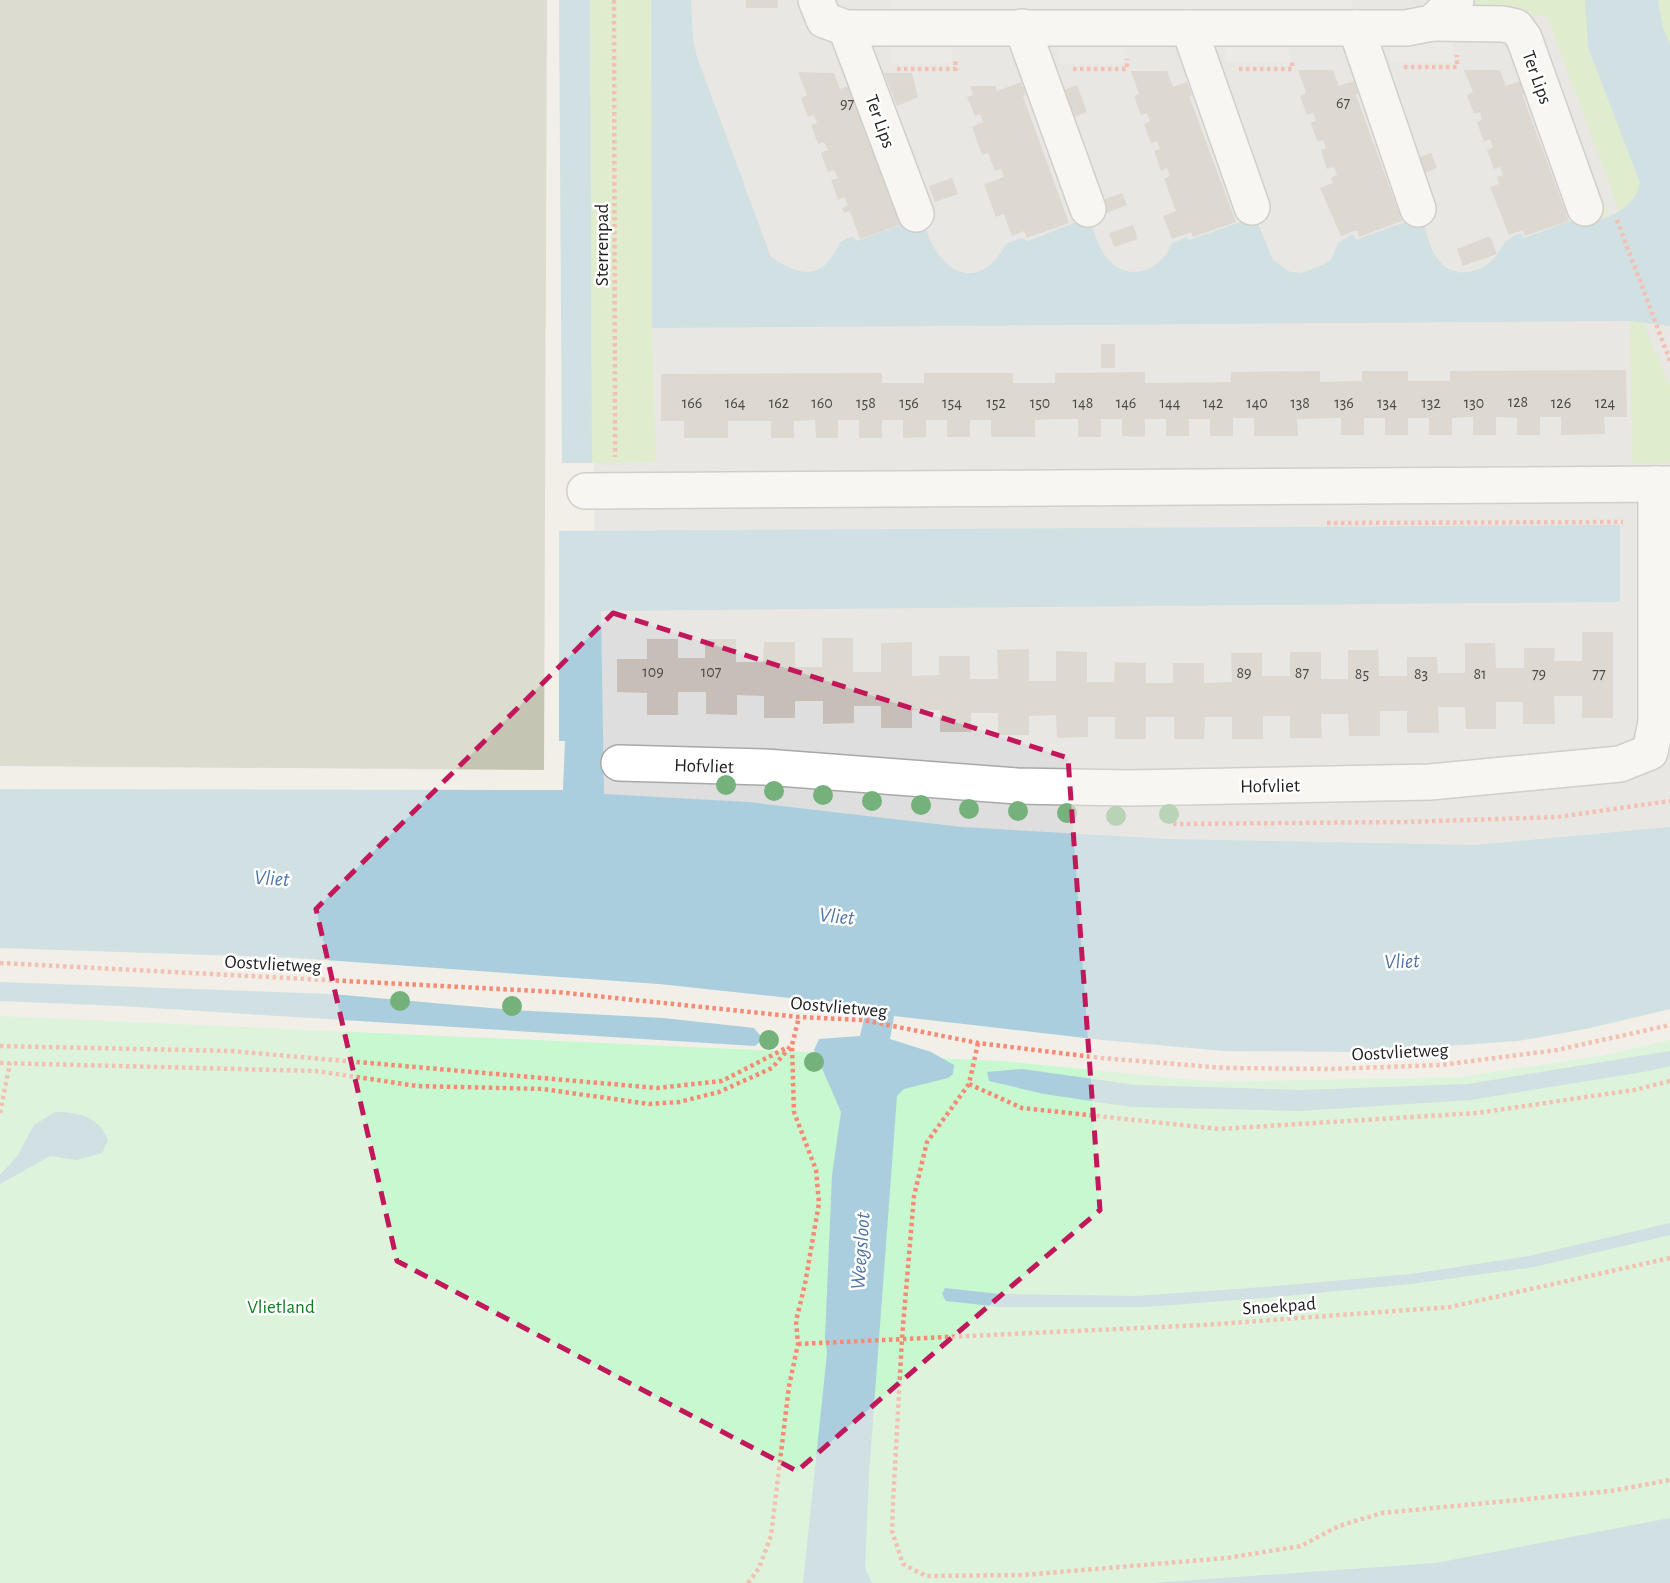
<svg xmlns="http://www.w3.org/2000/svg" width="1670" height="1583" font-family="'Alegreya Sans',sans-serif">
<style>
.residential{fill:#dfdede}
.construction{fill:#c4c6b3}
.grass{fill:#c9e9b0}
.park{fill:#c8f8cf}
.parking{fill:#e5e5e5}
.water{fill:#aacedd}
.building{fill:#c6beb7}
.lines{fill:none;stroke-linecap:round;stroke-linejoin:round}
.street-casing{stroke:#a8a8a8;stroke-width:38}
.path{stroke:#f68a74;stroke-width:4.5;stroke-dasharray:3.5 3.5;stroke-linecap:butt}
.street{stroke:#fff;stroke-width:35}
.tree{fill:#75b17a}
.marked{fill:none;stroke:#c2185b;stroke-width:5;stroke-dasharray:14 9;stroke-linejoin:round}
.labels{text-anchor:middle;stroke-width:5;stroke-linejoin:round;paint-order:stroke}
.number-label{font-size:16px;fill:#4a4846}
.street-label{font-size:19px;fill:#212121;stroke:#fff}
.park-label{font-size:19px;fill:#107e20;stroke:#fff}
.water-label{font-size:21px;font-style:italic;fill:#4c74a7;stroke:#fff}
</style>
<rect width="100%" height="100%" fill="#f1efe8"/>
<!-- residential -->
<path class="residential" d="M680 0H1670V889L597 914 593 318 684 293Z"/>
<!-- construction -->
<path class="construction" d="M0 0H547L544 770 0 766Z"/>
<!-- grass -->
<g class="grass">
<path d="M590 0H651L652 328 656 462 592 463Z"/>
<path d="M1471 0H1585L1588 47 1640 183C1637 197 1632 205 1619 211L1547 16 1465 11Z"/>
<path d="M1658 0H1670V45L1663 28Z"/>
<path d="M1537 24 1609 216 1604 219 1531 26Z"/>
<path d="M1630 321 1643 322 1670 387V463L1632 464Z"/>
</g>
<!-- park -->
<path class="park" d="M0 1016 1002 1061 1214 1082 1459 1077 1601 1056 1670 1040V1583H0Z"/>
<!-- parking -->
<g class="parking">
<path d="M890 0H1352L1353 13 890 14Z"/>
<path d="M1225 40 1289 41V62H1225Z"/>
<path d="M1453 40V62H1390V41Z"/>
<path d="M1124 42V64H1058V43Z"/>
<path d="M890 43H952V63L890 64Z"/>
</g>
<!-- water -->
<g class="water">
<path d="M559 0H590L592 463H562Z"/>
<path d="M651 0H691L693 39 697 57 771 257C802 278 824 280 840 242L853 236 856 241 922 218C926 228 929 240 935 249 957 285 988 279 1006 244L1021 238 1028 241 1089 217C1094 230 1098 248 1107 258 1128 284 1161 271 1172 243L1187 237 1189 240 1255 217 1273 260 1290 272 1301 273 1323 265 1331 260 1338 243 1353 234 1356 240 1421 216C1426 229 1429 247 1437 258 1449 277 1475 276 1490 262 1506 248 1497 242 1521 233L1524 238 1587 215 1597 221C1618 214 1635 205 1640 183L1588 47 1585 0H1658L1663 28 1670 45V326L1630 321 652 328Z"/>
<path d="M1620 525V602L601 611 604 794 748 802 962 827 1169 839 1476 845 1670 827V1009L1586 1029 1518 1041 1358 1052 1224 1051 1102 1040 894 1016 890 1039 931 1052 954 1065 953 1074 948 1078 904 1089 897 1096 869 1474 865 1568 872 1583H803L827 1353 825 1338 832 1175 841 1112 814 1050 819 1039 860 1036 866 1010 819 1001 659 984 297 958 0 948V789L563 790 565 741H559V531Z"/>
<path d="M0 982 332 994 512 1010 663 1018 754 1028 763 1039 755 1046 121 1006 0 1001Z"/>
<path d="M1670 1051V1066L1649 1071 1471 1100 1299 1111 1131 1107 1044 1094 989 1081 987 1072 1022 1069 1136 1085 1301 1090 1468 1084Z"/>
<path d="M55 1112C78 1112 101 1117 108 1141L102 1153 76 1160 50 1156 0 1184V1175L18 1155 34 1125Z"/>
<path d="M1670 1223V1235L1534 1267 1411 1284 1264 1298 1145 1307H1000L946 1301 942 1294 945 1288 1000 1294 1137 1296 1263 1287 1411 1274 1529 1256Z"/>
<path d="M1670 1518V1583H1151L1436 1563Z"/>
</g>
<!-- building -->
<g class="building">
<rect x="746" y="0" width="32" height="8"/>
<path d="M1298 70H1333L1339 86 1354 81 1358 94 1356 95 1402 221 1359 237 1357 230 1341 236 1320 188 1333 183 1331 178 1337 175 1334 167 1327 169 1321 150 1326 148 1323 140 1318 142 1310 123 1316 121 1313 113 1307 115 1300 96 1306 93Z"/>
<path d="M1464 70H1500L1506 86 1520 81 1525 94H1522L1569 221 1525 236 1523 230 1509 235 1490 187 1499 184 1497 177 1503 175 1500 167 1494 169 1487 150 1493 147 1490 139 1484 142 1477 122 1482 120 1480 112 1474 114 1467 95 1473 92Z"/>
<path d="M1131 71H1167L1173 87 1187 82 1192 95 1189 96 1236 222 1193 237 1191 232 1172 239 1163 216 1176 211 1164 179 1170 176 1167 168 1161 171 1154 151 1160 149 1157 141 1151 143 1144 124 1150 121 1147 113 1141 115 1134 96 1139 94Z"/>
<path d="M798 72 834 73 840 89 855 84 903 224 860 239 850 211 844 213 842 208 848 205 844 197 838 200 831 180 838 178 834 170 828 172 821 153 828 150 824 142 818 144 811 125 817 123 814 115 808 117 801 98 807 95Z"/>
<path d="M884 73H912L918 97 897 106Z"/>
<path d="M1021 82 1026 95 1023 96 1069 223 1027 238 1024 231 1012 236 1004 214 996 217 984 184 1004 177 1001 169 995 171 988 153 982 155 972 127 983 122 980 114 975 116 967 97 973 95 970 86H996L997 91Z"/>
<path d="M1077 85 1087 112 1069 119 1059 92Z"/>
<path d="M1431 153 1437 168 1420 175 1415 159Z"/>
<path d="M952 178 958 194 935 202 929 186Z"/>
<path d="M1122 193 1127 205 1104 214 1097 202Z"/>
<path d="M1133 225 1138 239 1114 247 1109 233Z"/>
<path d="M1490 236 1497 254 1463 266 1457 249Z"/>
<rect x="1101" y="344" width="14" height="24"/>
<path d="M1626 370 1627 417H1604L1605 434 1561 435V417H1540V435H1517V418L1496 417V435H1473V417L1452 418V435H1429V418H1408V435H1385V418H1364V435H1341V418L1297 419 1298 436H1254V418H1233V436H1210V419H1189V436H1166V419H1145V437L1122 436V419H1101V437H1078V419H1055L1035 420V437H991V420H970V437H947V420H926V437L903 438V420H882V438H859V420H838V438H816L815 420 794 421V438H771V421H728V438H684V421H661V374L882 373V383H924V373H1013V383H1055V373L1145 372V383L1231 382V372L1320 371V382L1362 381V371H1408V381H1450V371Z"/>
<path d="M1582 632H1613V718H1582V696H1554L1555 724H1523V702H1496V729H1466L1465 707H1438L1439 733H1407V711H1380V736H1349L1348 714H1321L1322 738H1290V716H1263V739H1232V717H1205L1204 739H1174V717H1146V739H1115V717H1088V737L1057 738 1056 715 1029 716V735H998V713H971V732H940V710H912V728H881V706H854V723L823 724V701H795V718H764V696L737 695V715L706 714V692H678V715H647V693L617 692V659H647V639H678V658H705V639H736V662H763L764 642H795V667H822V638H853V672H881V643L912 642V676L939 675V656H970V679H998L997 650 1029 649V681H1056V651L1087 652V682H1114L1115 662 1146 663V683H1173V663H1204V683L1232 682 1231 653H1262V676H1290V652H1321V679H1348V650H1377L1378 645 1379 676H1407V657H1437L1438 673H1465V643H1494L1495 638 1496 668H1524V648H1555L1554 661H1582Z"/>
</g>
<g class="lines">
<!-- street casing -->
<g class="street-casing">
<g id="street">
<path d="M816 0 824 20 846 28H1406L1432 23 1456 0"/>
<path d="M1432 23 1503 24 1516 27 1524 38 1585 208"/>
<path d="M1022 27 1088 209"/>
<path d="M846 28 916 214"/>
<path d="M1189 28 1252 207"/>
<path d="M1356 28 1418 209"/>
<path d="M585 491 1670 484"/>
<path d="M619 763 765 767 1017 786 1130 788 1430 782 1620 764 1650 752 1656 722V484"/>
</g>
</g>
<!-- path -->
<g class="path">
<path d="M614 0 615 457"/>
<path d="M1404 67H1457V55"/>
<path d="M897 69H956L955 59"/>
<path d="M1073 69H1127V59"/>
<path d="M1239 69H1292V60"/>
<path d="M1617 220 1670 361"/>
<path d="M1327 523 1623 522"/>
<path d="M1173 824 1407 822 1557 817 1670 801"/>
<path d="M0 963 557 992 799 1017 863 1020 978 1043 1101 1058 1225 1068 1331 1069 1441 1065 1557 1050 1670 1025"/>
<path d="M978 1043 969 1084 927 1142 914 1196 902 1338 893 1503 892 1531 903 1564 926 1576 1023 1575 1227 1558 1301 1546 1339 1526 1382 1513 1611 1491 1670 1480"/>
<path d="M0 1046 231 1051 657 1088 722 1081 788 1047"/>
<path d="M0 1063 316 1071 417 1086 543 1089 649 1104 679 1102 719 1092 772 1068 792 1045"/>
<path d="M969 1084 1022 1108 1219 1129 1477 1113 1634 1090 1670 1081"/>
<path d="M0 1113 10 1063"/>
<path d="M798 1344 1203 1325 1450 1307 1670 1258"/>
<path d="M748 1583 759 1568 771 1536 789 1386 798 1344 796 1321 805 1284 819 1203 816 1170 794 1112 792 1045 799 1017"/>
</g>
<!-- street -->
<use href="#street" class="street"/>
</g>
<!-- trees -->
<g class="tree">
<circle cx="726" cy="785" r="10"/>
<circle cx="774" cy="791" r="10"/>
<circle cx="823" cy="795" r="10"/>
<circle cx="872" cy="801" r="10"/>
<circle cx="921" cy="805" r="10"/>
<circle cx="969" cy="809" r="10"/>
<circle cx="1018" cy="811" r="10"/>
<circle cx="1067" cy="813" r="10"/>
<circle cx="1169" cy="814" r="10"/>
<circle cx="1116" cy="816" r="10"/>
<circle cx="400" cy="1001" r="10"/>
<circle cx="512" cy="1006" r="10"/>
<circle cx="769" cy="1040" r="10"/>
<circle cx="814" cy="1062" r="10"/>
</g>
<!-- marked area -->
<path d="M0 0H1670V1583H0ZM613 613 1068 758 1100 1210 797 1471 397 1261 316 909Z" fill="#f1efe8" fill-opacity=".55" fill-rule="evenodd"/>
<path class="marked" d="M613 613 1068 758 1100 1210 797 1471 397 1261 316 909Z"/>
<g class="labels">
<!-- number labels -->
<g class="number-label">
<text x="1343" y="108">67</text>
<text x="847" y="109">97</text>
<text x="1518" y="407">128</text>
<text x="692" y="408">166</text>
<text x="735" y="408">164</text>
<text x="779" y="408">162</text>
<text x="822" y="408">160</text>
<text x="866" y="408">158</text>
<text x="909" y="408">156</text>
<text x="952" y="408">154</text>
<text x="996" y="408">152</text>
<text x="1040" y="408">150</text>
<text x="1083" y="408">148</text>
<text x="1126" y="408">146</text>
<text x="1170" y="408">144</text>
<text x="1213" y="408">142</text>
<text x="1257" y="408">140</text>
<text x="1300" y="408">138</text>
<text x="1344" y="408">136</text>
<text x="1387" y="408">134</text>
<text x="1431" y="408">132</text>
<text x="1474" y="408">130</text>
<text x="1561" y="408">126</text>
<text x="1605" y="408">124</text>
<text x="653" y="677">109</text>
<text x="711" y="677">107</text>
<text x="1244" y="678">89</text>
<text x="1302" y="678">87</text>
<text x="1362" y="679">85</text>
<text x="1421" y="679">83</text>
<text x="1480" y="679">81</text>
<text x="1539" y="679">79</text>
<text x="1599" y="679">77</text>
</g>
<!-- street labels -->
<g class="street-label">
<text transform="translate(1538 77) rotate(70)" y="7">Ter Lips</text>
<text transform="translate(881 121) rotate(70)" y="7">Ter Lips</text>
<text transform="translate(601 245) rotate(-90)" y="7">Sterrenpad</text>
<text transform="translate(704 765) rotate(2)" y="7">Hofvliet</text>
<text transform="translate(1270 785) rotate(-1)" y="7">Hofvliet</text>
<text transform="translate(273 963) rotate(3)" y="7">Oostvlietweg</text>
<text transform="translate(839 1006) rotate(5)" y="7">Oostvlietweg</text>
<text transform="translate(1400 1051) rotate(-3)" y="7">Oostvlietweg</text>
<text transform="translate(1279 1305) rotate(-4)" y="7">Snoekpad</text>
</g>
<!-- park labels -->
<g class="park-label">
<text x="281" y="1313">Vlietland</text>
</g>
<!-- water labels -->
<g class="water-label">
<text transform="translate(272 878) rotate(4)" y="7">Vliet</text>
<text transform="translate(837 916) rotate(6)" y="7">Vliet</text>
<text transform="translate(1402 961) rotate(-2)" y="7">Vliet</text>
<text transform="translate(860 1251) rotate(-86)" y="7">Weegsloot</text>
</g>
</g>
</svg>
